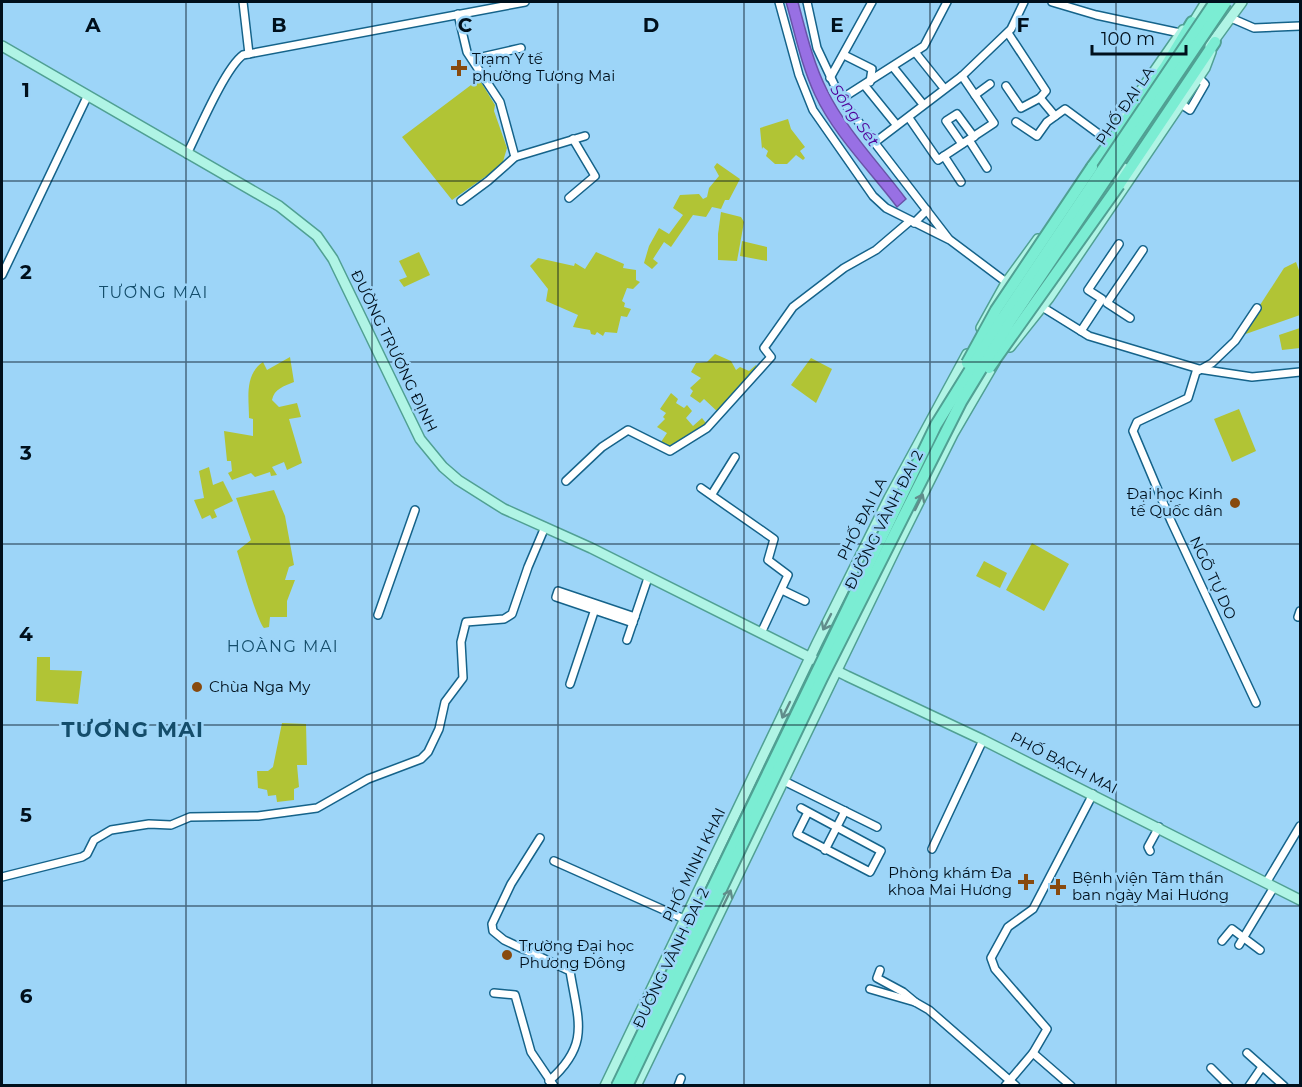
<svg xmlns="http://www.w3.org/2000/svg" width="1302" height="1087" font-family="Montserrat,sans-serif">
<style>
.green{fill:#b1c435}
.water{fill:#9870e4;stroke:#6a53a8;stroke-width:1.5}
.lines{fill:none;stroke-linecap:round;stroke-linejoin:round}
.minor-casing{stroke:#15638a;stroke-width:10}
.major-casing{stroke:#50a093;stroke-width:12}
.highway-casing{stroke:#50a093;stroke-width:14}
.minor{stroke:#fff;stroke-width:7}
.major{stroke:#b0f4e5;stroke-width:9}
.highway{stroke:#7bedd3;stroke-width:10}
.highway-bridge-casing{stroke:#50a093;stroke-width:14;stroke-linecap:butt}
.highway-bridge{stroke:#7bedd3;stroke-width:10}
.oneway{stroke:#618d8b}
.grid{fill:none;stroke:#00101c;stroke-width:1.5;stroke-opacity:0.55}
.poi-dot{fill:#884a0e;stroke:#9dd5f8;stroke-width:2}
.labels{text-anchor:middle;stroke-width:5;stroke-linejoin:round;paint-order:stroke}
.poi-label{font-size:15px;fill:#00101c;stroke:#9dd5f8;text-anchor:start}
.street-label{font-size:15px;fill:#00101c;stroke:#9dd5f8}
.water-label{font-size:16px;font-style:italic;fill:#500099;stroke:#9dd5f8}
.neighbourhood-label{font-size:16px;letter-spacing:1.5px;fill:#144d6b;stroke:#9dd5f8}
.district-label{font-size:21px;font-weight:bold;letter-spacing:1.5px;fill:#144d6b;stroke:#9dd5f8}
.grid-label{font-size:20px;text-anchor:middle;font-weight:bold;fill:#00101c;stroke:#9dd5f8;stroke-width:5;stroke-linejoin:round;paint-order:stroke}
</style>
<rect width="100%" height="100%" fill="#9dd5f8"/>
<!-- green -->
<g class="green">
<path d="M479 79 495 105 494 111 507 148 502 165 452 200 402 137Z"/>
<path d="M788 119 791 129 805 147 800 151 805 158 803 160 796 155 787 164H775L766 156 768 151 763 147 762 149 760 128Z"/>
<path d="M717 163 740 179 729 200H725L721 209 712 207 706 217 693 215 671 247 664 242 653 259 658 263 652 269 644 263 649 246 659 228 669 234 683 215 673 208 680 195 699 194 703 199 707 197 709 188 719 176 714 167Z"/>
<path d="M721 212 741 217 744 222 737 261 718 260V234Z"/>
<path d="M742 241 767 247V261L740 256Z"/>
<path d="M419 252 430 275 404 287 399 280 407 277 399 261Z"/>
<path d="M596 252 624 264 623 268 636 270V280L640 282 633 289 627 288 622 301 625 303 624 307 631 309 627 317 621 316 617 333 605 332 603 336 597 332 595 335 591 334 590 330 573 327 578 315 546 301 548 289 530 266 538 258 574 266 575 263 585 269Z"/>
<path d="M1296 262 1300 273V315L1240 336 1284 268Z"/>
<path d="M1300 328V348L1282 350 1279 335Z"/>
<path d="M715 354 731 361 736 370 740 367 749 371 756 365 759 369 719 413 704 399 700 403 690 396 693 391 690 388 701 378 691 372 696 363 707 362Z"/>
<path d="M290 357 294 382C284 386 274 389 272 400L279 407 297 403 301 417 289 419 302 463 287 470 284 462 272 467 277 475 271 476 270 472 255 477 251 473 232 480 228 473 232 471 231 461H227L224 431 253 436V419L249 418C249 398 244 375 263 362L267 370Z"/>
<path d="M811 358 832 369 816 403 791 385Z"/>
<path d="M671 393 678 399 676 403 684 408 687 405 692 411 686 418 693 426 702 418 708 426 674 448 661 442 667 433 657 427 665 419 663 417 666 413 660 409Z"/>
<path d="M1239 409 1256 451 1232 462 1214 419Z"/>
<path d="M209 467 213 485 223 481 233 501 214 510 217 517 212 519 210 515 202 519 194 500 204 498 199 471Z"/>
<path d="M274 490 285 516 294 565 289 567 285 580H295L287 601V617H270L269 627 264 628C258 623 241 564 237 551L251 540 236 498Z"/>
<path d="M1032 543 1069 564 1044 611 1006 590Z"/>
<path d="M984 561 1007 573 1000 588 976 576Z"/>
<path d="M37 657H50V670L82 671 78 704 36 701Z"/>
<path d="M282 723 306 724 307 765H297L299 787 294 789V800L277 802 276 795 268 796 267 790 258 788 257 771H268L273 767Z"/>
</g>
<!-- water -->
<path class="water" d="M786 2H798C806 32 813 62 827 90 846 129 880 164 906 199L897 207C870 171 834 136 815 95 801 65 795 33 786 2Z"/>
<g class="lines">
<!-- minor casing -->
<g class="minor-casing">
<g id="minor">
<path d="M243 2 249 54"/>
<path d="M779 2 799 75 813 110 873 196 886 208 950 240 1010 285"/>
<path d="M807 2 817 48 841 99 948 238"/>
<path d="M1052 2 1096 15 1180 33"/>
<path d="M458 14 467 52 500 102 515 157"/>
<path d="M1231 18 1254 28 1300 26"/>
<path d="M915 52 943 87"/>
<path d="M844 55 872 69 870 82"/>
<path d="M473 59 521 48"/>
<path d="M893 67 922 103"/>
<path d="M830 78 872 2"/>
<path d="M865 86 895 123"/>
<path d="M1006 86 1021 108 1040 98 1046 91 1008 33"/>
<path d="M975 95 990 84"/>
<path d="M1040 98 1055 116"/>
<path d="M841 99 924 46 947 2"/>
<path d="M1181 104 1190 110 1205 84 1199 78"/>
<path d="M909 118 938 160 994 123 962 76"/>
<path d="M1016 122 1037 136 1047 122 1065 109 1107 140"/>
<path d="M969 140 987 168"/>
<path d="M874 143 962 76 1011 29 1024 2"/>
<path d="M962 144 946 121 957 114 974 137"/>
<path d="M187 154C198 132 225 68 243 55L525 2"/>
<path d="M944 156 961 182"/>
<path d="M569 198 595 176 573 139"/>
<path d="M461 201 488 181 515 157 585 136"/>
<path d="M914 223 927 210"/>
<path d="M2 275 87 97"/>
<path d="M1039 305 1089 336 1199 369 1252 377 1300 372"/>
<path d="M1130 318 1107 303 1143 250"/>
<path d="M1081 331 1102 299 1088 290 1119 244"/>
<path d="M566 481 602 447 628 430 670 451 707 428 771 357 764 348 793 307 844 268 876 250 910 221"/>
<path d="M701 488 774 539 768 560 788 575 762 631"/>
<path d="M712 494 735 457"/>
<path d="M782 590 805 601"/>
<path d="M378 615 415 510"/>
<path d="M1298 617 1300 611"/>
<path d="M633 623 556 597 558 591 635 617"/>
<path d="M627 640 648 578"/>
<path d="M570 684 596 606"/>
<path d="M1256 703 1171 521 1133 431 1137 422 1188 398 1196 372 1212 363 1235 341 1257 308"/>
<path d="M784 781 877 827"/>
<path d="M801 808 881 851 870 872 797 834 808 812"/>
<path d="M540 838 511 884 492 924 493 931 504 940 570 971C578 1021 591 1044 549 1081"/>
<path d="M932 849 983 740"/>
<path d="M825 850 845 811"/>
<path d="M1150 851 1148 847 1159 827"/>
<path d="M554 861 684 919"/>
<path d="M2 877 82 857 87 854 94 840 111 830 149 824 171 825 190 817 258 816 317 808 368 779 421 759 428 752 439 729 445 702 463 678 461 642 466 622 504 619 512 614 528 567 545 527"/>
<path d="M1266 883 1300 826"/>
<path d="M1222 941 1232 929 1260 950"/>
<path d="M1239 945 1274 887"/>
<path d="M880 970 877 978 903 992 915 1002"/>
<path d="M870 989 915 1002 929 1010 1016 1086"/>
<path d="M494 993 515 995 531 1052 554 1086"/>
<path d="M1033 1053 1071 1086"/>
<path d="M1247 1053 1284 1086"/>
<path d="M1211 1068 1229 1086"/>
<path d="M678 1086 681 1078"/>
<path d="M1005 1086 1033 1053 1047 1029 995 969 991 958 1008 927 1033 909 1093 794"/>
<path d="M1249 1086 1262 1067"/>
</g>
</g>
<!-- major casing -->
<g class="major-casing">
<g id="major">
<path d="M1190 28 1206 2"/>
<path d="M2 46 279 206 317 236 333 259 420 439 443 467 458 480 504 509 591 548 847 676 983 740 1300 900"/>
<path d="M1210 46 1242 2"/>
<path d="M1119 122 1183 30"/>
<path d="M1105 196 1124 168"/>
<path d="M981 328 1006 283 1038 239"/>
<path d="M1010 347 1049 298 1205 68 1211 52"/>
<path d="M605 1086 817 643 889 498 967 354"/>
<path d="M636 1086 896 548 953 434 995 362"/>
</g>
</g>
<!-- highway casing -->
<g class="highway-casing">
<g id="highway">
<path d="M1092 167 1165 67 1192 22"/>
<path d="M1119 185 1215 42"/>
</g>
</g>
<!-- minor -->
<use href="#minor" class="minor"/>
<!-- major -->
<use href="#major" class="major"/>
<!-- highway -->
<use href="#highway" class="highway"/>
<!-- highway-bridge casing -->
<g class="highway-bridge-casing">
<g id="highway-bridge">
<path d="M967 363 996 310 1092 167"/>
<path d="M989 368 1119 185"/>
<path d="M617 1086 936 425 1003 317 1215 2"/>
<path d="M627 1086 822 678 961 402 1011 320 1226 2"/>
</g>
</g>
<!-- highway-bridge -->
<use href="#highway-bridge" class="highway-bridge"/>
</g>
<!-- one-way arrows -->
<defs><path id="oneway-shaft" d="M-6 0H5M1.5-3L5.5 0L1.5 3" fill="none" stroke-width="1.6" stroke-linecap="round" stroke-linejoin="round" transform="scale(1.5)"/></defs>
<g class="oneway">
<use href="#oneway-shaft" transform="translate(919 502) rotate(-64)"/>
<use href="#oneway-shaft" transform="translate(827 622) rotate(117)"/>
<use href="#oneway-shaft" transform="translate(786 710) rotate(116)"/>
<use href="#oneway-shaft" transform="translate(727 898) rotate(-64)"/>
</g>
<!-- grid -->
<path class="grid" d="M186 2V1086M372 2V1086M558 2V1086M744 2V1086M930 2V1086M1116 2V1086M2 181H1300M2 362H1300M2 544H1300M2 725H1300M2 906H1300"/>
<!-- markers -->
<g class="poi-dot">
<path d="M456 59h6v6h6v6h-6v6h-6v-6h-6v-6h6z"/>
<circle cx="1235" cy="503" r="6"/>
<circle cx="197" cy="687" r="6"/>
<path d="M1023 873h6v6h6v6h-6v6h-6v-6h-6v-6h6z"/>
<path d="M1055 878h6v6h6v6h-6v6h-6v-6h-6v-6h6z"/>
<circle cx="507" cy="955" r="6"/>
</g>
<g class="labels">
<!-- poi labels -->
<g class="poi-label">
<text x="472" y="64">Trạm Y tế<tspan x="472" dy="17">phường Tương Mai</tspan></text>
<text x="1223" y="499" text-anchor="end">Đại học Kinh<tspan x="1223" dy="17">tế Quốc dân</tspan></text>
<text x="209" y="692">Chùa Nga My</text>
<text x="1012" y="878" text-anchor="end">Phòng khám Đa<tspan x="1012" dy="17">khoa Mai Hương</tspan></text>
<text x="1072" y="883">Bệnh viện Tâm thần<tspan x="1072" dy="17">ban ngày Mai Hương</tspan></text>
<text x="519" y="951">Trường Đại học<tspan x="519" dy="17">Phương Đông</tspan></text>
</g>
<!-- street labels -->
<g class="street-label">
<text transform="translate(1125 106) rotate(-56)" y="5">PHỐ ĐẠI LA</text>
<text transform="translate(394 351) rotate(64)" y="5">ĐƯỜNG TRƯƠNG ĐỊNH</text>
<text transform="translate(862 519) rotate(-63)" y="5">PHỐ ĐẠI LA</text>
<text transform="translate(884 520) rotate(-63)" y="5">ĐƯỜNG VÀNH ĐAI 2</text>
<text transform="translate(1213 578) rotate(65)" y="5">NGÕ TỰ DO</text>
<text transform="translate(1064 763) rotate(27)" y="5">PHỐ BẠCH MAI</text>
<text transform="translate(694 865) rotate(-64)" y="5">PHỐ MINH KHAI</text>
<text transform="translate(671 958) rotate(-64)" y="5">ĐƯỜNG VÀNH ĐAI 2</text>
</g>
<!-- water labels -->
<g class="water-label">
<text transform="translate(855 115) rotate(55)" y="6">Sông Sét</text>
</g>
<!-- neighbourhood labels -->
<g class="neighbourhood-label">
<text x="154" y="298">TƯƠNG MAI</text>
<text x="283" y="652">HOÀNG MAI</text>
</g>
<!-- district labels -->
<g class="district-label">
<text x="133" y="737">TƯƠNG MAI</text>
</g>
</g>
<g class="grid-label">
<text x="93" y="32">A</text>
<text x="279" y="32">B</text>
<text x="465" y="32">C</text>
<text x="651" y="32">D</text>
<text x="837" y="32">E</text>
<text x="1023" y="32">F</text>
<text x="26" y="97">1</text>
<text x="26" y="279">2</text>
<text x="26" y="460">3</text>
<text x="26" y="641">4</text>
<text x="26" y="822">5</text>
<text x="26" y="1003">6</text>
</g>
<!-- border -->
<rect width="1302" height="1087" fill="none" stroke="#00101c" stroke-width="6"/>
<!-- scale -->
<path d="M1092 45v9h94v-9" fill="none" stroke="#00101c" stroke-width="3"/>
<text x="1101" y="45" font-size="18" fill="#00101c" stroke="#9dd5f8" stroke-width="4.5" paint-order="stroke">100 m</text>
</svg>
